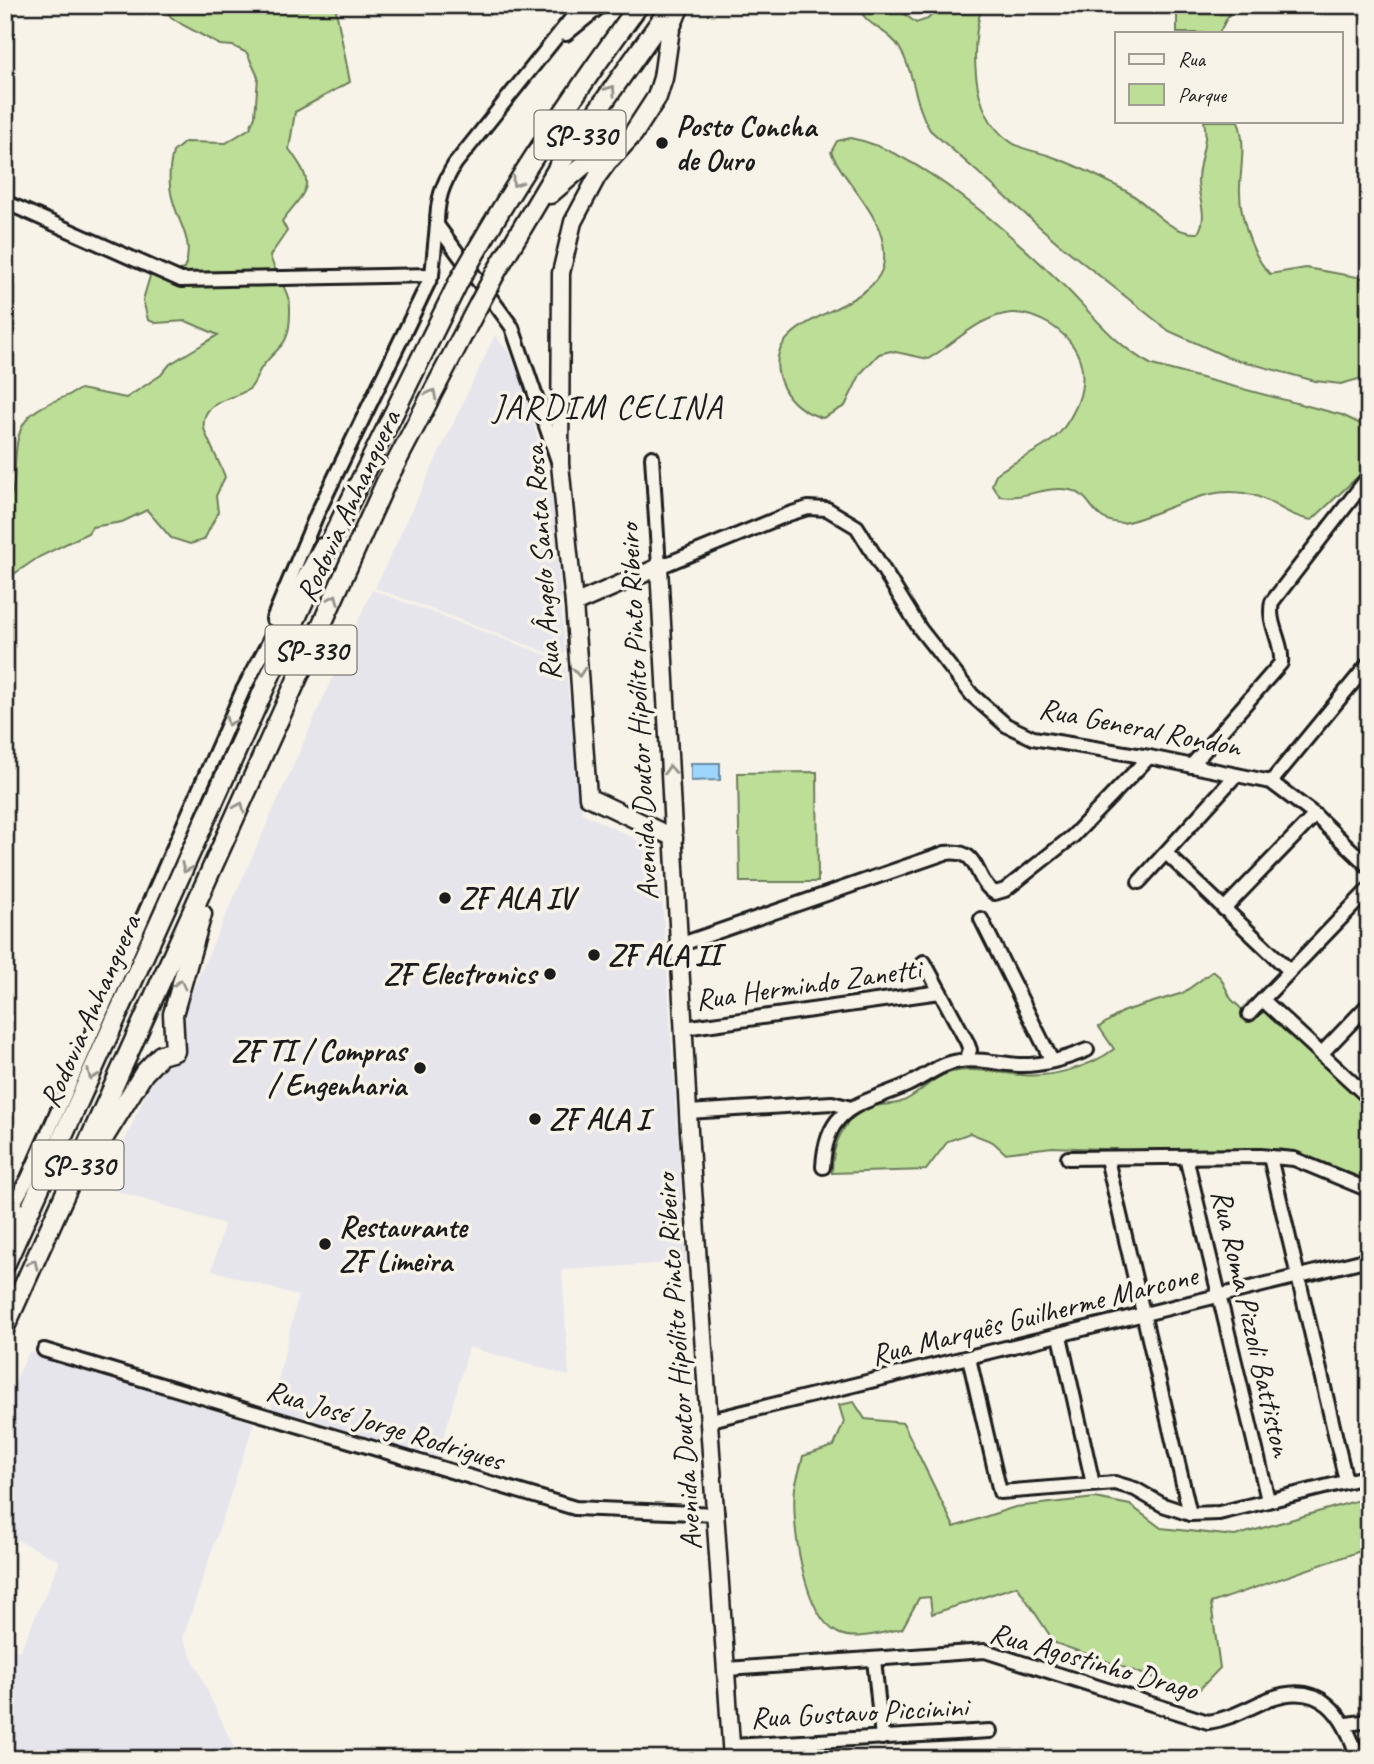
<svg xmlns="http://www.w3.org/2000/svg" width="1374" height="1764" font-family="Caveat,sans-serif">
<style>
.built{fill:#e6e5ec}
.green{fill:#bdde97;stroke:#6c7d5a;stroke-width:2}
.water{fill:#9dd5fc;stroke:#698ba2;stroke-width:2}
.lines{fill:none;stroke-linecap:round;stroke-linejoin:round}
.minor-casing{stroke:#1c1c1c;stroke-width:18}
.major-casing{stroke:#1c1c1c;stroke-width:21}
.highway-casing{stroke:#1c1c1c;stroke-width:23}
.minor{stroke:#f7f3e8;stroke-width:12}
.major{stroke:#f7f3e8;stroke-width:16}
.highway{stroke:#f7f3e8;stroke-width:18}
.highway-bridge-casing{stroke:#1c1c1c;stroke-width:23;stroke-linecap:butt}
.highway-bridge{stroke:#f7f3e8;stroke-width:18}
.oneway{stroke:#94928c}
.poi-dot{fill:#1c1c1c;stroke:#f7f3e8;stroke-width:2.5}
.labels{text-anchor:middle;stroke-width:7;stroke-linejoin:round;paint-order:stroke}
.shield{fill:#f7f3e8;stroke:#5e5c59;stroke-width:2}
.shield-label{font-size:28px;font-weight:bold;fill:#1c1c1c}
.poi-label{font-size:30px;font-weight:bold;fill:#1c1c1c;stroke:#f7f3e8;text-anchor:start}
.street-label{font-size:30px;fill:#1c1c1c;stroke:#f7f3e8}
.quarter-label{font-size:33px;letter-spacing:2px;fill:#1c1c1c;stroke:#f7f3e8}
</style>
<rect width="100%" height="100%" fill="#f7f3e8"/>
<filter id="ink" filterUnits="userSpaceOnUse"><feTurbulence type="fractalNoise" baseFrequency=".0143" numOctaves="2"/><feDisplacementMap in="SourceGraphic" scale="14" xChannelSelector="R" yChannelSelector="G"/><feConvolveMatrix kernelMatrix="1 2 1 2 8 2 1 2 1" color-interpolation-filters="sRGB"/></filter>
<g filter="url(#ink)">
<!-- built -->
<g class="built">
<path d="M495 335 510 354 524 387 553 499 565 653 562 658 375 588Z"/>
<path d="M372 590 565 662 582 813 659 851 686 1262 562 1270 569 1376 469 1347 436 1464 270 1414 298 1296 212 1270 224 1224 104 1187Z"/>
<path d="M29 1352 254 1423 183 1638 239 1759H5V1648L20 1651 60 1561 5 1534V1402Z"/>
</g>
<!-- green -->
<g class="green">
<path d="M164 5H335L350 82 295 112 289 149C317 187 308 187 282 221L287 231 270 256C275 274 291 293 290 311 290 351 277 344 260 370 256 377 255 384 249 389 234 400 200 400 204 428 206 438 221 465 225 477L216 496 218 512 204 540 190 544 171 538 147 510 122 522 92 527 88 533 39 557 5 580C5 558 1 531 5 509 7 502 12 497 13 489 17 465 11 430 33 413 47 401 65 399 80 389L126 398 161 375 170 364 218 335 186 321 156 323 148 320 143 300 150 276 184 269C195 242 180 227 173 201 168 185 169 168 173 152L185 142 226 143 250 128 255 116 258 77 247 53 233 46 220 45 183 25 171 17Z"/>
<path d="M858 5H893L916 23 928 19 940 5H982C971 46 969 111 1008 140 1020 150 1038 151 1053 157 1078 166 1102 178 1126 191 1151 204 1167 234 1198 233 1209 215 1198 200 1198 180 1198 160 1209 142 1204 121H1238C1246 142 1241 165 1240 187 1239 214 1251 255 1270 274L1306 268 1369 279V376L1341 384 1315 381 1227 357 1169 331 1058 243 930 130C914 104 915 73 899 47 888 29 864 26 858 5Z"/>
<path d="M1234 5 1219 33H1177V5Z"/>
<path d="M850 138C918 150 1011 234 1060 282 1090 311 1114 345 1152 365L1342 415 1369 428V466L1312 520C1289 517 1274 501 1253 495 1207 482 1166 514 1123 523 1090 523 1094 495 1070 490 1045 485 1024 500 1000 496L992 485 996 474C1016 459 1048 449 1062 430 1090 393 1092 352 1051 325 1039 318 1025 312 1011 313 979 316 954 344 928 359L891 351 879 354 861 373 845 406 823 418C805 413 791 404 783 387 748 312 880 317 884 260 887 217 847 187 831 152L837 141Z"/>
<path d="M817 772 818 882H740L738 773Z"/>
<path d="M1213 971 1221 978 1231 999 1251 1018 1266 1011 1272 1015 1369 1104V1181L1298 1152 1277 1149 1127 1150 1052 1147 1005 1153 993 1142 970 1133 948 1141 926 1170 832 1173C832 1144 844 1114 875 1106 883 1104 893 1105 901 1102 920 1095 932 1076 952 1072 975 1067 998 1073 1022 1075 1050 1078 1091 1067 1114 1049L1099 1027 1124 1011 1183 993Z"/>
<path d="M854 1402 865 1419 903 1423 954 1527 1015 1507 1095 1498 1130 1505 1161 1528 1235 1536 1369 1497V1548L1211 1603 1220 1668 1196 1693 1055 1643 1017 1586 932 1614 930 1597 919 1598 902 1629C885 1631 855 1642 838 1633 803 1616 791 1522 795 1488 797 1477 801 1466 803 1456L834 1446 844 1422 839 1405Z"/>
</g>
<!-- water -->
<path class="water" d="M691 763H720V780L691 781Z"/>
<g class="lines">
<!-- minor casing -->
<g class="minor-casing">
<g id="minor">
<path d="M566 34 602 5"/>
<path d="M5 202 181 280 432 275"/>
<path d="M652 457 659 567 789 514 808 508 827 509 857 527 920 629 972 695 1006 725 1033 738 1149 757 1271 782 1315 815 1369 867"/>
<path d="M558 461 512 327 437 225C437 200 442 185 455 164L582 5"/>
<path d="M273 619 317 514 432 275 437 225"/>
<path d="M1191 766 1281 663C1283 641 1267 624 1272 602L1369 476"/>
<path d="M1271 782 1369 663"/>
<path d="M1166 853 1290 971"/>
<path d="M1139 882 1236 775"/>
<path d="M1224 909 1315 815"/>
<path d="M981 919 1052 1061"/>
<path d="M679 945 945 853C983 848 971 878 995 893L1005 890 1073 836 1149 757"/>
<path d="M924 962 967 1042 970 1050 966 1060"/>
<path d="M1263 1000 1369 1098"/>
<path d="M1249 1014 1369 889"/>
<path d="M684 1028 940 992"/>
<path d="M1321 1054 1369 1004"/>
<path d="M688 1112 832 1103 851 1108"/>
<path d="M1186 1157 1268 1500"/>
<path d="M1270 1157 1346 1481"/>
<path d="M1068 1158 1260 1156 1294 1159 1369 1190"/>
<path d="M1107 1159 1190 1514"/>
<path d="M823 1167C826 1104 862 1105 907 1085 925 1077 940 1063 960 1061 979 1058 1000 1064 1019 1065 1042 1066 1065 1059 1087 1050"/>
<path d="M5 1220 28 1178 243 690 321 545"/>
<path d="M5 1236 20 1210"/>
<path d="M1060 1336 1093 1484"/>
<path d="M44 1350 575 1508 717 1514"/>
<path d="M969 1358 1000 1492 1115 1483 1135 1489 1163 1505 1190 1514 1219 1513 1369 1476"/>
<path d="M711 1420 1369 1259"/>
<path d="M874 1659 882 1738"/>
<path d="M727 1669 985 1651 1208 1722C1231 1719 1248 1708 1269 1699 1321 1679 1345 1715 1358 1759"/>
<path d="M1347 1724 1369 1721"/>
<path d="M732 1746 990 1731"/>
</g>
</g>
<!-- major casing -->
<g class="major-casing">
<g id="major">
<path d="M611 158 597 177 573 222 561 273 560 464 574 604 588 797 674 838"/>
<path d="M574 604 659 567 689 1131 732 1759"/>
<path d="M1367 1759 1369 1752"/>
</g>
</g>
<!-- highway casing -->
<g class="highway-casing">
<g id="highway">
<path d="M550 194 585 164 611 158 633 134 657 97 663 78 670 29 680 5"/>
<path d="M477 250C526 165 581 84 639 5"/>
<path d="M496 272 562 161 672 5"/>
<path d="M90 1160 144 1073 161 1055 175 1051 173 1014 202 914"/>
<path d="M5 1265 334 534 459 281"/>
<path d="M5 1327 386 482 480 302"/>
</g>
</g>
<!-- minor -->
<use href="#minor" class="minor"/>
<!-- major -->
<use href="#major" class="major"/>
<!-- highway -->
<use href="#highway" class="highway"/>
<!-- highway-bridge casing -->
<g class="highway-bridge-casing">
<g id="highway-bridge">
<path d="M459 281 477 250"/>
<path d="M480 302 496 272"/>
</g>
</g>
<!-- highway-bridge -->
<use href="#highway-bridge" class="highway-bridge"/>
</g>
<!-- one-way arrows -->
<defs><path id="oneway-chevron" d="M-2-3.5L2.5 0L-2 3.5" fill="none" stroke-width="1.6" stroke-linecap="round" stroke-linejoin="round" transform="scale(1.75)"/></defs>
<g class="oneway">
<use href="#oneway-chevron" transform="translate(611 90) rotate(-55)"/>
<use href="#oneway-chevron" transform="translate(516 182) rotate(124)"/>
<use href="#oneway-chevron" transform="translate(432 394) rotate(-63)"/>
<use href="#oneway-chevron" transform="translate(334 599) rotate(-66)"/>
<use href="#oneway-chevron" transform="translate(579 672) rotate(86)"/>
<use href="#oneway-chevron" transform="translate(230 721) rotate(114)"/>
<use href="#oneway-chevron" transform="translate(670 770) rotate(-93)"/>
<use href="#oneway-chevron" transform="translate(240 807) rotate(-66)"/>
<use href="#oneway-chevron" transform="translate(186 868) rotate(114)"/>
<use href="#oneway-chevron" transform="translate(180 984) rotate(-75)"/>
<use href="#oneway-chevron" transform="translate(92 1075) rotate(114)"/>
<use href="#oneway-chevron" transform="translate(33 1264) rotate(-66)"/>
</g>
</g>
<!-- markers -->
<g class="poi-dot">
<circle cx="662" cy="143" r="7"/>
<circle cx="445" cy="898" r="7"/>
<circle cx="594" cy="955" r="7"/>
<circle cx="550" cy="974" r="7"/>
<circle cx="420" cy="1068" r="7"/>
<circle cx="535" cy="1119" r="7"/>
<circle cx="325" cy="1244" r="7"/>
</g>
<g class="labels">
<!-- shield labels -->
<g class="shield">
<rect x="534.5" y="110.5" width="91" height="49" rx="5"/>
<rect x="265.5" y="625.5" width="91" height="49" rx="5"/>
<rect x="32.5" y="1140.5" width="91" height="49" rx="5"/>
</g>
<g class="shield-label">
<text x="580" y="145">SP-330</text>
<text x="311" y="660">SP-330</text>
<text x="78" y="1175">SP-330</text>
</g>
<!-- poi labels -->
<g class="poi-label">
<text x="676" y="136">Posto Concha<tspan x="676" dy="34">de Ouro</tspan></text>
<text x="459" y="908">ZF ALA IV</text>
<text x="608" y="965">ZF ALA II</text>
<text x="536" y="984" text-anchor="end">ZF Electronics</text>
<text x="406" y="1061" text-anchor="end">ZF TI / Compras<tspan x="406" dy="34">/ Engenharia</tspan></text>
<text x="549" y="1129">ZF ALA I</text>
<text x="339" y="1237">Restaurante<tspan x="339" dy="34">ZF Limeira</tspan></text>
</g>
<!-- street labels -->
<g class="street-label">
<text transform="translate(348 506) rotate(-65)" y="10">Rodovia Anhanguera</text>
<text transform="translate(542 563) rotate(-94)" y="10">Rua Ângelo Santa Rosa</text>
<text transform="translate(638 712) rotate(-93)" y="10">Avenida Doutor Hipólito Pinto Ribeiro</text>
<text transform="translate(1140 727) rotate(11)" y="10">Rua General Rondon</text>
<text transform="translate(808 984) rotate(-8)" y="10">Rua Hermindo Zanetti</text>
<text transform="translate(90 1011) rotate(-66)" y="10">Rodovia Anhanguera</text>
<text transform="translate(1034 1315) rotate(-14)" y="10">Rua Marquês Guilherme Marcone</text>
<text transform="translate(1252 1323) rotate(77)" y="10">Rua Roma Pizzoli Battiston</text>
<text transform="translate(678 1362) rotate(-94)" y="10">Avenida Doutor Hipólito Pinto Ribeiro</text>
<text transform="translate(385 1425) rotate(17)" y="10">Rua José Jorge Rodrigues</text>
<text transform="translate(1094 1661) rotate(16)" y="10">Rua Agostinho Drago</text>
<text transform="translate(859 1712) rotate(-3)" y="10">Rua Gustavo Piccinini</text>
</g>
<!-- quarter labels -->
<g class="quarter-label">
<text x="608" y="418">JARDIM CELINA</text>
</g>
</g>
<!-- margin -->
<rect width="1374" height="1764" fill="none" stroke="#f7f3e8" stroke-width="28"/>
<rect x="14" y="14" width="1346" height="1736" fill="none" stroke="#1c1c1c" stroke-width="2.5" filter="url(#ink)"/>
<!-- legend -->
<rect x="1115" y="32" width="228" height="91" fill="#f7f3e8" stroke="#9f9d96" stroke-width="2"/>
<rect x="1129" y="54" width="35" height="10" fill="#f7f3e8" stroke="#9f9d96" stroke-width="2"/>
<text x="1178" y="66" font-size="21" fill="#1c1c1c">Rua</text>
<rect x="1129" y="84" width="35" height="21" fill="#bdde97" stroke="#9f9d96" stroke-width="2"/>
<text x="1178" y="102" font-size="21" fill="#1c1c1c">Parque</text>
</svg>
